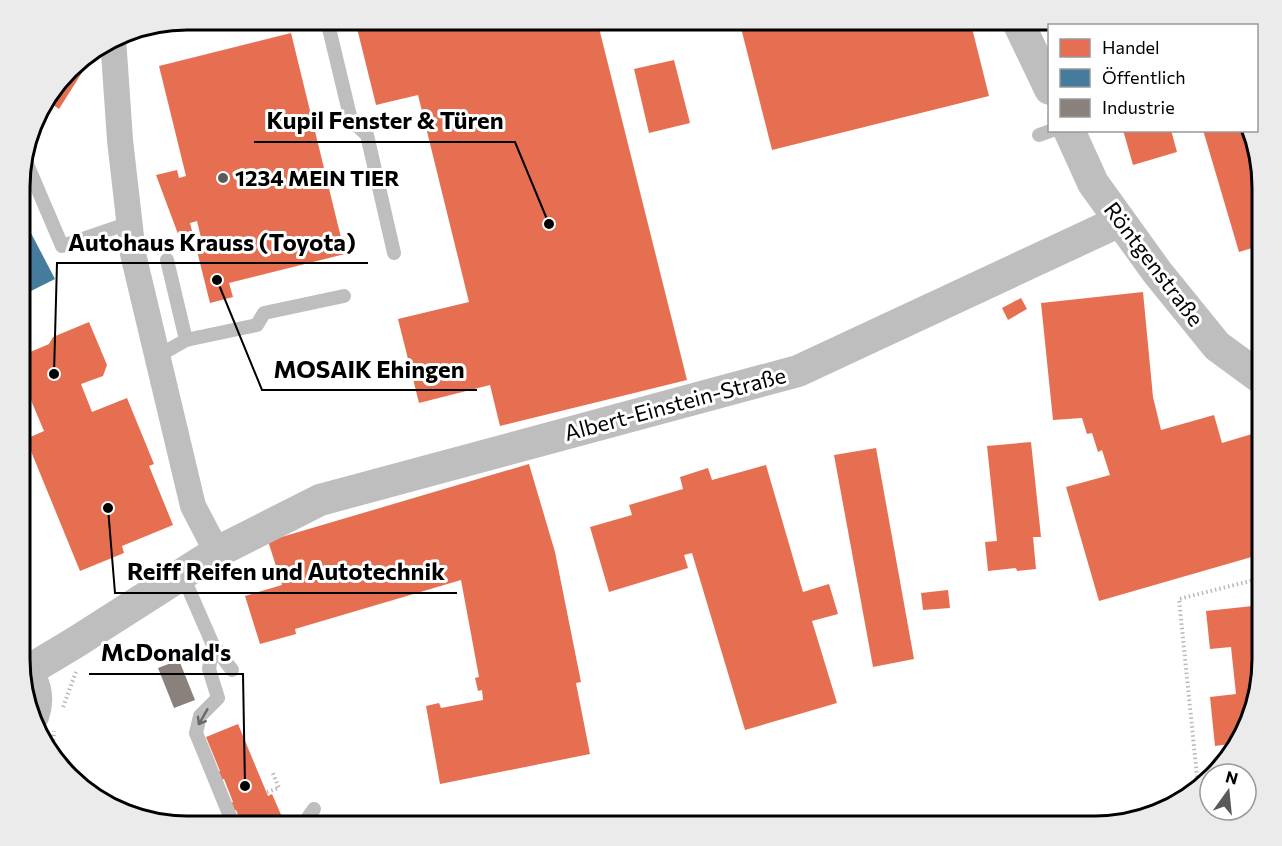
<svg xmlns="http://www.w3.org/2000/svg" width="1282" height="846" font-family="Commissioner,sans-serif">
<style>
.shops{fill:#e76f51}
.public{fill:#457b9d}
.industry{fill:#8a817c}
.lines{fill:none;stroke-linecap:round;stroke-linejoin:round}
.path{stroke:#b9b9b9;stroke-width:4;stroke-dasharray:1.5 3;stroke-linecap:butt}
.service{stroke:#bebebe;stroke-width:14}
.minor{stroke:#bebebe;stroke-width:26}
.tertiary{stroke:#bebebe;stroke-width:32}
.primary{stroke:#bebebe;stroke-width:33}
.oneway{stroke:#686868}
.poi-dot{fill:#595959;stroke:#fff;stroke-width:2}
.labels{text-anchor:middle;stroke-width:6;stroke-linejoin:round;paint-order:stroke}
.poi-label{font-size:22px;font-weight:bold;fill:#000;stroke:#fff;text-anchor:start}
.street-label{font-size:22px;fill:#000;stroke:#fff}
.rim{fill:none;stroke:#000;stroke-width:3}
.leader{fill:none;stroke:#000;stroke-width:2}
.callout-dot{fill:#000;stroke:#fff;stroke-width:2}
.callout-label{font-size:24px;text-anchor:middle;font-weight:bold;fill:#000;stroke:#fff;stroke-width:6;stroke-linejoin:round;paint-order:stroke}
</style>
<rect width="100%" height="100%" fill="#fff"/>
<!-- shops -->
<g class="shops">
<path d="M355 20H417L418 26 444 20H597L687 380 500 426 490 385 419 403 398 319 469 302 418 95 376 105Z"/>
<path d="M739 20H970L989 96 772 150Z"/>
<path d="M291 33 345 254 229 283 233 297 210 303 195 243 202 242 197 221 190 223 192 231 178 234 156 175 177 170 179 178 186 176 159 66Z"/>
<path d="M674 60 690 123 649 133 634 69Z"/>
<path d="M74 65 83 71 59 109 46 100Z"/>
<path d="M1123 130H1171L1177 152 1133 165Z"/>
<path d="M1203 130H1248L1262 177V245L1239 252Z"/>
<path d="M1143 292 1153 397 1161 430 1214 415 1222 443 1262 431V554L1099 601 1066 487 1110 475 1102 450 1098 452 1092 433 1087 434 1082 418 1053 420 1041 303Z"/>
<path d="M1021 298 1027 309 1008 320 1002 308Z"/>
<path d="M89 322 107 365 103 376 81 384 92 412 127 398 154 464 149 466 173 525 122 546 124 553 80 571 26 439 44 431 30 398 21 401V356L49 344 53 337Z"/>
<path d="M1031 442 1041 537H1033L1036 569 1017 571 1016 568 988 571 985 542 997 541 987 446Z"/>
<path d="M876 448 914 659 873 667 834 455Z"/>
<path d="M529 464 555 552 581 682 576 683 590 754 440 784 426 706 439 703 441 708 483 700 482 690 478 691 475 678 479 677 461 580 295 629 296 634 260 644 245 596 282 585 268 541Z"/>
<path d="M766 465 803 592 829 584 838 614 812 621 837 703 745 730 692 553 684 555 688 568 609 592 590 527 632 515 629 505 683 489 680 477 708 468 712 480Z"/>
<path d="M948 590 950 608 923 610 921 593Z"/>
<path d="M1262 605V669L1237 743 1215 746 1210 697 1236 694 1231 647 1210 649 1206 611Z"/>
<path d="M238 724 268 796 272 794 286 826H239L235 816 238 815 236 810 233 811 230 803 233 802 224 779 221 780 218 772 220 771 206 737Z"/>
</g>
<!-- public -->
<path class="public" d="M21 214 55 279 21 296Z"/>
<!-- industry -->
<path class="industry" d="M179 660 195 700 174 708 158 668Z"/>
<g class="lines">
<!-- path -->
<g class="path">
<path d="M63 707 76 672"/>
<path d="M53 745 54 731"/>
<path d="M48 749 53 745 68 770"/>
<path d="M1198 786 1179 599 1262 578"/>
<path d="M267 792 279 788 272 771"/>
</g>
<!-- service -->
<g class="service">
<path d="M327 20 351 120 367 135 394 253"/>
<path d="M1039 135 1053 130"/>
<path d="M24 157 62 246 129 223"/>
<path d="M167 260 186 340"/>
<path d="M158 356 186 340 257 325 264 313 344 296"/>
<path d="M182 574 213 645 232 670"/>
<path d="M213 645 209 669 218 698 200 716 196 733 234 826"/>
<path d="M302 826 314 809"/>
</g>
<!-- minor -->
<path class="minor" d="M113 38 120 140 133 254 193 506 217 552"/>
<!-- tertiary -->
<g class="tertiary">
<path d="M1017 20 1050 89"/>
<path d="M1069 130 1093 183 1157 272 1217 346 1262 379"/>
<path d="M26 672 76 642 217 552 320 500 798 371 1120 221"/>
</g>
<!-- primary -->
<path class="primary" d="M21 667C35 679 39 698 33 715"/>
</g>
<!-- one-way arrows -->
<defs><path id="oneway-shaft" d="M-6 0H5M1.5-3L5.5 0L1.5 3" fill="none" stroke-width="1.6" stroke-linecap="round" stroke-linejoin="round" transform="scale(1.5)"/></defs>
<use class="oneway" href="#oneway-shaft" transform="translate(203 717) rotate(120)"/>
<!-- markers -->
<circle class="poi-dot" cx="223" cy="178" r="6"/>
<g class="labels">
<!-- poi labels -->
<g class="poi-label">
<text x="235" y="186">1234 MEIN TIER</text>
</g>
<!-- street labels -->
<g class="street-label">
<text transform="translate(1154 264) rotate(53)" y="8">Röntgenstraße</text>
<text transform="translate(675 404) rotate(-15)" y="8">Albert-Einstein-Straße</text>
</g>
</g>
<!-- crop -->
<path d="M0 0H1282V846H0ZM187 30H1095A157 157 0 0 1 1252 187V659A157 157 0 0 1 1095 816H187A157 157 0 0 1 30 659V187A157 157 0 0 1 187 30Z" fill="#ebebeb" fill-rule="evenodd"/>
<path class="rim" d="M187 30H1095A157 157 0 0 1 1252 187V659A157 157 0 0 1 1095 816H187A157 157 0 0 1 30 659V187A157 157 0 0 1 187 30Z"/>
<!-- callouts -->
<path class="leader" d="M549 224L515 142H254M54 374L57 263H368M217 280L262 390H477M108 508L115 593H457M245 786L243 674H89"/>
<g class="callout-dot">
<circle cx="549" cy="224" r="6"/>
<circle cx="54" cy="374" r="6"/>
<circle cx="217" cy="280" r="6"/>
<circle cx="108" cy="508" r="6"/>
<circle cx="245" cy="786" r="6"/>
</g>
<g class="callout-label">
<text x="385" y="129">Kupil Fenster &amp; Türen</text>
<text x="212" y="251">Autohaus Krauss (Toyota)</text>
<text x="369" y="378">MOSAIK Ehingen</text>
<text x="286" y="580">Reiff Reifen und Autotechnik</text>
<text x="166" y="661">McDonald's</text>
</g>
<!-- legend -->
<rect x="1048" y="24" width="210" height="108" fill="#ffffff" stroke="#999999" stroke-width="1.5"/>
<rect x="1060" y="39" width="30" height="18" fill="#e76f51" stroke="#999999" stroke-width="1.5"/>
<text x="1102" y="54" font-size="18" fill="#000000">Handel</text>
<rect x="1060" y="69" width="30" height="18" fill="#457b9d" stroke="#999999" stroke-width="1.5"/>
<text x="1102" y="84" font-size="18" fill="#000000">Öffentlich</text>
<rect x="1060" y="99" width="30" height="18" fill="#8a817c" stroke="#999999" stroke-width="1.5"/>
<text x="1102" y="114" font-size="18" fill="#000000">Industrie</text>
<!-- north arrow -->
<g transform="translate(1228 792) rotate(15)"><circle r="28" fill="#ffffff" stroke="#999999" stroke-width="1.5"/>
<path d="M0-4.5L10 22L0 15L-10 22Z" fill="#595959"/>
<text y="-9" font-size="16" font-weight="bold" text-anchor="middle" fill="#000000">N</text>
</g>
</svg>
